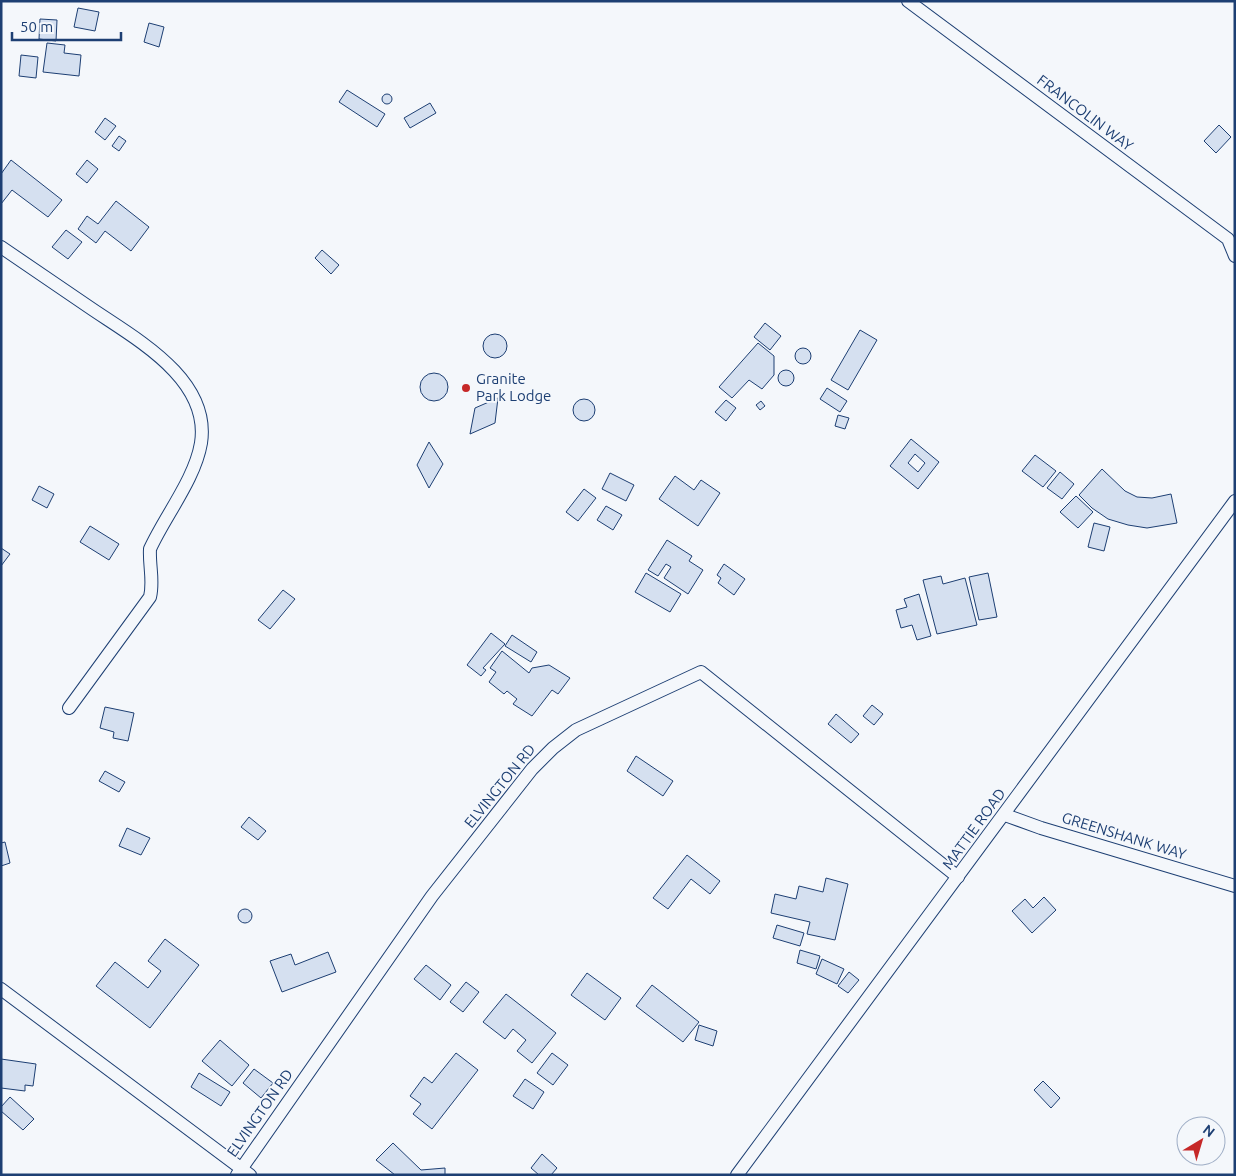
<svg xmlns="http://www.w3.org/2000/svg" width="1236" height="1176" font-family="Ubuntu,sans-serif">
<style>
.building{fill:#d5e0f0;stroke:#1d3f73;fill-rule:evenodd}
.lines{fill:none;stroke-linecap:round;stroke-linejoin:round}
.minor-casing{stroke:#1d3f73;stroke-width:14}
.minor{stroke:#f4f7fb;stroke-width:12}
.poi-dot{fill:#c62828;stroke:#f4f7fb;stroke-width:2}
.labels{text-anchor:middle;stroke-width:4;stroke-linejoin:round;paint-order:stroke}
.street-label{font-size:15px;fill:#1d3f73;stroke:#f4f7fb}
.poi-label{font-size:15px;fill:#1d3f73;stroke:#f4f7fb;text-anchor:start}
</style>
<rect width="100%" height="100%" fill="#f4f7fb"/>
<!-- building -->
<g class="building">
<path d="M78 8 99 12 95 31 74 27Z"/>
<path d="M40 19 57 20 56 41 39 39Z"/>
<path d="M149 23 164 27 159 47 144 42Z"/>
<path d="M47 43 65 45 64 53 81 55 79 76 43 72Z"/>
<path d="M21 55 38 57 36 78 19 76Z"/>
<path d="M347 90 385 114 377 127 339 102Z"/>
<circle cx="387" cy="99" r="5"/>
<path d="M430 103 436 113 410 128 404 118Z"/>
<path d="M105 118 116 126 105 140 95 132Z"/>
<path d="M1219 125 1231 137 1216 153 1204 141Z"/>
<path d="M119 136 126 141 119 151 112 146Z"/>
<path d="M11 160 62 200 48 217 12 190 1 204V174Z"/>
<path d="M87 160 98 169 87 183 76 174Z"/>
<path d="M116 201 149 227 131 251 105 231 96 243 78 229 87 216 98 224Z"/>
<path d="M66 230 82 242 68 259 52 247Z"/>
<path d="M322 250 339 265 331 274 315 258Z"/>
<path d="M765 323 781 336 770 350 754 337Z"/>
<path d="M860 330 877 340 848 390 831 380Z"/>
<circle cx="495" cy="346" r="12"/>
<path d="M758 343 774 356V375L762 389 749 380 732 398 719 387Z"/>
<circle cx="803" cy="356" r="8"/>
<circle cx="786" cy="378" r="8"/>
<circle cx="434" cy="387" r="14"/>
<path d="M827 388 847 401 840 412 820 399Z"/>
<path d="M498 398 495 423 470 434 475 408Z"/>
<circle cx="584" cy="410" r="11"/>
<path d="M726 400 736 408 726 421 715 412Z"/>
<path d="M761 401 765 406 760 410 756 405Z"/>
<path d="M838 415 849 418 845 429 835 426Z"/>
<path d="M911 439 939 462 918 489 890 466ZM915 454 925 463 918 472 908 463Z"/>
<path d="M429 442 443 464 429 488 417 465Z"/>
<path d="M1035 455 1056 471 1043 487 1022 471Z"/>
<path d="M1102 469 1125 491 1137 497 1152 498 1171 494 1177 523 1147 528 1128 525 1108 519 1092 508 1079 495Z"/>
<path d="M1060 472 1074 484 1062 499 1047 488Z"/>
<path d="M610 473 634 485 626 501 602 489Z"/>
<path d="M675 476 694 490 701 480 720 493 698 526 659 499Z"/>
<path d="M39 486 54 494 47 508 32 500Z"/>
<path d="M584 489 596 498 578 521 566 512Z"/>
<path d="M1076 496 1093 512 1078 528 1060 512Z"/>
<path d="M606 506 622 515 613 530 597 520Z"/>
<path d="M1094 523 1110 527 1104 551 1088 547Z"/>
<path d="M90 526 119 544 109 560 80 542Z"/>
<path d="M667 540 692 556 689 561 703 570 688 594 664 578 671 567 666 564 658 576 648 570Z"/>
<path d="M1 548 10 554 1 566Z"/>
<path d="M724 564 745 579 734 595 718 583 721 578 717 575Z"/>
<path d="M646 573 681 594 670 612 635 592Z"/>
<path d="M988 573 997 617 979 620 969 577Z"/>
<path d="M941 576 943 584 965 578 977 625 937 634 923 580Z"/>
<path d="M283 590 295 599 270 629 258 620Z"/>
<path d="M919 594 931 636 917 640 912 625 901 628 896 610 907 607 904 599Z"/>
<path d="M491 633 505 644 483 668 486 670 481 676 467 665Z"/>
<path d="M512 635 537 652 531 662 505 646Z"/>
<path d="M502 651 529 673 532 668 549 665 570 678 558 694 552 690 532 716 513 704 517 699 507 691 504 694 489 682 496 672 490 668Z"/>
<path d="M872 705 883 714 874 725 863 716Z"/>
<path d="M105 707 134 713 128 741 113 738 114 732 100 728Z"/>
<path d="M836 714 859 734 851 743 828 724Z"/>
<path d="M636 756 673 781 663 796 627 771Z"/>
<path d="M105 771 125 782 119 792 99 781Z"/>
<path d="M249 817 266 831 258 840 241 827Z"/>
<path d="M127 828 150 838 141 855 119 846Z"/>
<path d="M5 842 10 863 1 866V843Z"/>
<path d="M687 855 720 881 710 894 691 879 668 909 653 898Z"/>
<path d="M826 878 848 884 835 940 807 934 810 922 771 913 775 894 796 899 799 886 823 892Z"/>
<path d="M1044 897 1056 910 1032 933 1012 911 1025 899 1033 908Z"/>
<circle cx="245" cy="916" r="7"/>
<path d="M777 925 804 933 800 946 773 938Z"/>
<path d="M165 939 199 965 150 1028 96 986 115 962 148 988 161 971 148 961Z"/>
<path d="M800 950 820 956 816 969 797 963Z"/>
<path d="M328 952 336 972 282 992 270 961 291 954 295 965Z"/>
<path d="M822 959 844 969 837 984 816 974Z"/>
<path d="M426 965 451 985 440 1000 414 979Z"/>
<path d="M849 972 859 980 848 993 838 986Z"/>
<path d="M587 973 621 998 605 1020 571 995Z"/>
<path d="M466 982 479 992 463 1012 450 1002Z"/>
<path d="M652 985 699 1022 683 1042 636 1006Z"/>
<path d="M506 994 556 1033 532 1063 517 1051 526 1040 513 1029 505 1039 483 1022Z"/>
<path d="M699 1025 717 1031 713 1046 695 1040Z"/>
<path d="M220 1040 249 1065 232 1086 202 1061Z"/>
<path d="M456 1053 478 1070 432 1129 413 1114 421 1104 410 1096 424 1077 432 1083Z"/>
<path d="M552 1053 568 1065 553 1085 537 1073Z"/>
<path d="M1 1059 36 1064 33 1086 25 1085V1091L1 1088Z"/>
<path d="M254 1069 273 1083 261 1098 243 1083Z"/>
<path d="M199 1073 230 1092 221 1106 191 1087Z"/>
<path d="M525 1079 544 1092 533 1109 513 1096Z"/>
<path d="M1043 1081 1060 1098 1051 1108 1034 1090Z"/>
<path d="M10 1097 34 1119 23 1130 1 1111V1107Z"/>
<path d="M393 1143 421 1170 445 1168V1175H395L376 1160Z"/>
<path d="M542 1154 557 1168 551 1175H539L531 1168Z"/>
</g>
<g class="lines">
<!-- minor casing -->
<g class="minor-casing">
<g id="minor">
<path d="M908 1 1228 239 1235 256"/>
<path d="M1 247C30 267 60 287 89 307 134 338 211 378 201 443 195 479 165 516 150 549 149 566 154 581 150 597L69 708"/>
<path d="M1005 815 1041 828 1235 886"/>
<path d="M1 989 250 1175"/>
<path d="M237 1175 432 896 532 769 553 748 576 730 701 672 958 877"/>
<path d="M737 1175 1235 501"/>
</g>
</g>
<!-- minor -->
<use href="#minor" class="minor"/>
</g>
<!-- markers -->
<circle class="poi-dot" cx="466" cy="388" r="5"/>
<g class="labels">
<!-- street labels -->
<g class="street-label">
<text transform="translate(1085 113) rotate(37)" y="5">FRANCOLIN WAY</text>
<text transform="translate(500 786) rotate(-51)" y="5">ELVINGTON RD</text>
<text transform="translate(974 829) rotate(-54)" y="5">MATTIE ROAD</text>
<text transform="translate(1124 836) rotate(17)" y="5">GREENSHANK WAY</text>
<text transform="translate(260 1113) rotate(-55)" y="5">ELVINGTON RD</text>
</g>
<!-- poi labels -->
<g class="poi-label">
<text x="476" y="384">Granite<tspan x="476" dy="17">Park Lodge</tspan></text>
</g>
</g>
<!-- border -->
<rect width="1236" height="1176" fill="none" stroke="#1d3f73" stroke-width="5"/>
<!-- north arrow -->
<g transform="translate(1201 1141) rotate(38)"><circle r="24" fill="#f4f7fb" stroke="#9eadc5"/>
<path d="M0-4L9 19L0 12L-9 19Z" fill="#c62828"/>
<text y="-8" font-size="14" font-weight="bold" text-anchor="middle" fill="#1d3f73">N</text>
</g>
<!-- scale -->
<path d="M12 32v8h109v-8" fill="none" stroke="#1d3f73" stroke-width="2.5"/>
<text x="20" y="32" font-size="15" fill="#1d3f73" stroke="#f4f7fb" stroke-width="4" paint-order="stroke">50 m</text>
</svg>
